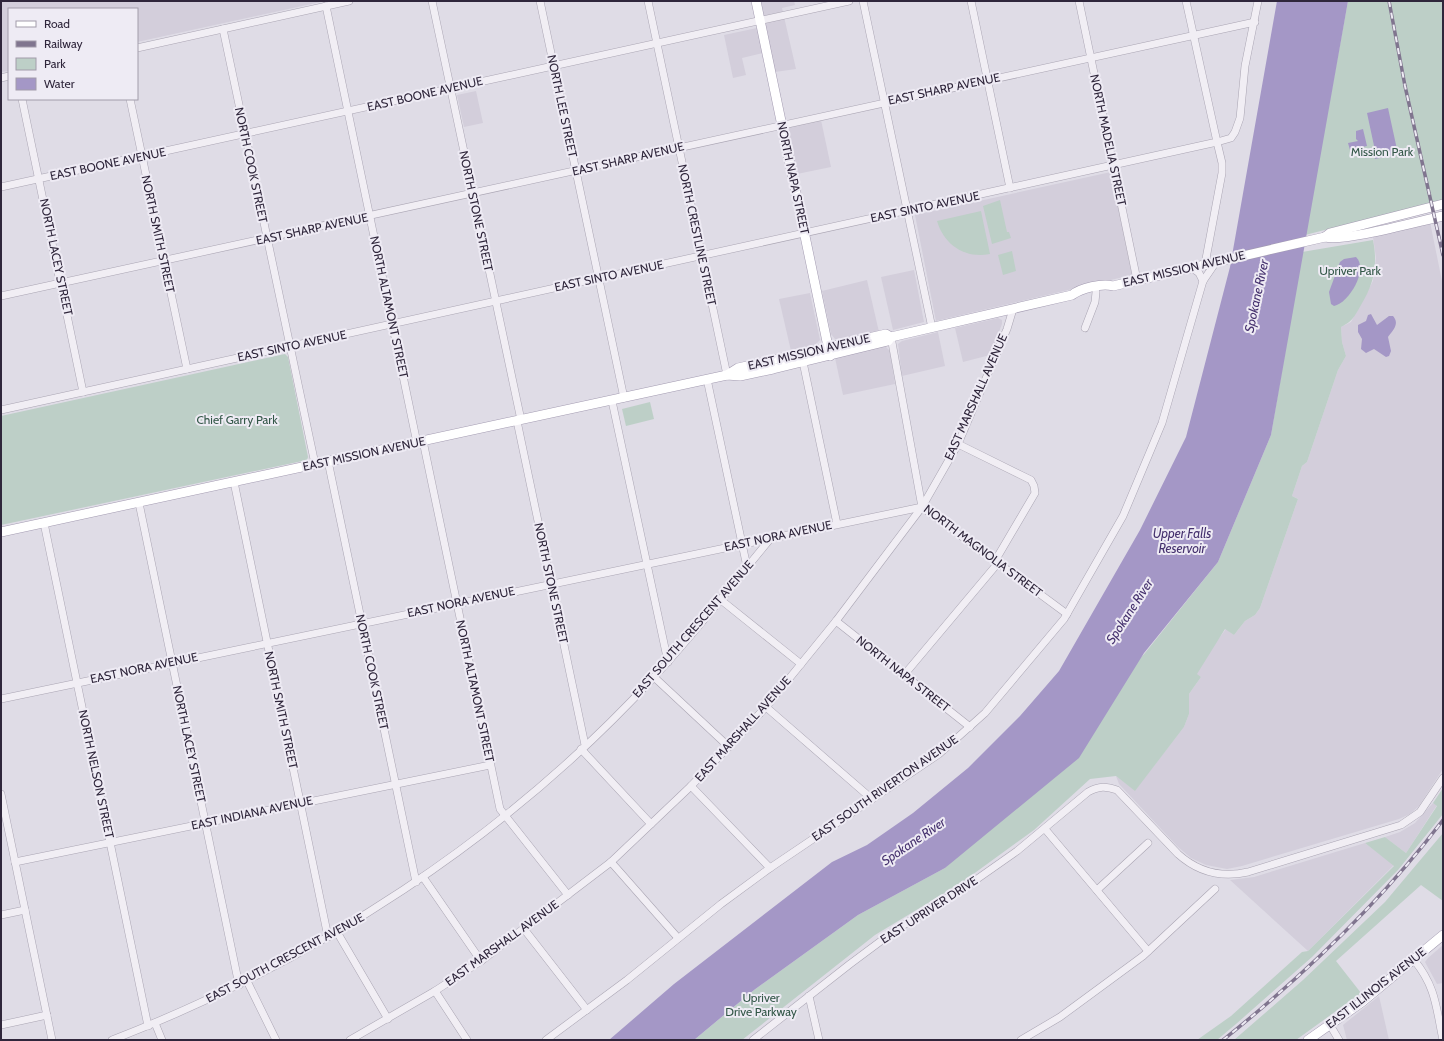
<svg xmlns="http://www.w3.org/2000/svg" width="1444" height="1041" font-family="Cabin,sans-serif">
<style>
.built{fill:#d3cedb}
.green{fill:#bdcfc7}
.water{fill:#a497c6}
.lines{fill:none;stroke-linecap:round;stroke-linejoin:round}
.minor-casing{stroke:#aaa5b3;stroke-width:8}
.major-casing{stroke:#a39bb1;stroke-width:10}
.minor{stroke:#f1eef4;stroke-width:7}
.major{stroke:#fff;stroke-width:9}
.rail-casing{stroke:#80758f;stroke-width:3.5}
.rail{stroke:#eeebf4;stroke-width:2;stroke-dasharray:6;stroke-linecap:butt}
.labels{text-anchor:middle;stroke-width:4;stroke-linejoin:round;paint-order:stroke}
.street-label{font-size:12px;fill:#2f263b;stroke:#eeebf4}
.park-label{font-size:12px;fill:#335748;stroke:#eeebf4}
.water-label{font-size:13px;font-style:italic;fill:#45316e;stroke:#eeebf4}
</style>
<rect width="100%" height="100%" fill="#dfdce6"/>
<!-- built -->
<g class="built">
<path d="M1 1H325L137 42V9H9V71L1 72Z"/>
<path d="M760 1H794L795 5 782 8 796 69 775 72Z"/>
<path d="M757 28 763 53 742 58 746 75 733 78 724 35Z"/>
<path d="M476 91 483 123 464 127 457 95Z"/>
<path d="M821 120 831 167 797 174 786 128Z"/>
<path d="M1111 172 1132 275 936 321 915 215Z"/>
<path d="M1430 222 1443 286V769L1419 806 1410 814 1399 819 1242 866 1227 869 1206 865 1191 858 1177 846 1119 784 1116 776 1135 790 1184 727 1189 714V694L1201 677 1196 674 1213 646 1226 629 1234 635 1245 621 1255 615 1260 608 1298 499 1292 496 1302 466 1307 462 1338 370 1346 356 1342 342 1341 327 1351 322 1373 281 1376 258 1373 237 1375 234Z"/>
<path d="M914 270 924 322 893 330 881 277Z"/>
<path d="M867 280 879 332 841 340 835 339 831 334 822 291Z"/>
<path d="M810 293 820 340 815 345 791 351 779 299Z"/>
<path d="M998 318 1002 320V324L990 355 963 362 955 328Z"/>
<path d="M938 332 945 366 902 376 898 344 902 341Z"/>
<path d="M885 346 890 351 895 384 843 395 835 358Z"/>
<path d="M1433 803 1437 805 1406 853 1385 837 1400 832 1415 823Z"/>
<path d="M1365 843 1394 865 1308 951 1230 880 1254 877Z"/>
<path d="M1443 945V983L1437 984 1425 962 1428 958Z"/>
<path d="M1379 996 1389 1040H1347L1343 1025Z"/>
</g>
<!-- green -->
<g class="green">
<path d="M1348 1H1443V200L1305 235Z"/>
<path d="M1000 200 1007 232H1009L1011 238 992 244 983 206Z"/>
<path d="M981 211 990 254C965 259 944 245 937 221Z"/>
<path d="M1373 240C1378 265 1374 284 1361 305 1354 317 1353 321 1341 327L1342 342 1346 356 1338 370 1307 462 1302 466 1292 496 1298 499 1260 608 1255 615 1245 621 1234 635 1225 629 1197 674 1201 677 1189 694V714L1184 727 1135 791 1116 776 1090 779 1034 830 961 883 875 935 742 1040H694L754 990 858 915 945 868 1145 653 1218 562 1271 435 1302 252Z"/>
<path d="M1012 251 1016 271 1003 275 998 255Z"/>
<path d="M285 354 288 357 308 457 307 460 1 525V416Z"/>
<path d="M650 402 654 419 626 426 622 409Z"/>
<path d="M1443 788V814L1398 870 1312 957 1236 1024 1217 1040H1197L1231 1016 1302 952 1308 951 1394 866 1365 843 1385 837 1406 853 1437 806 1433 803Z"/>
<path d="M1443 833V901L1421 885 1336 961 1361 993 1296 1040H1234L1303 980 1385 902Z"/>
</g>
<!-- water -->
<g class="water">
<path d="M1277 1H1348L1271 435 1218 562 1144 653 1079 758 945 868 858 915 754 990 694 1040H609L674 984 832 862 867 845 913 813 968 768 1020 716 1059 671 1140 530 1186 437 1230 267Z"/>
<path d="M1388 108 1398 154 1375 159 1374 156 1376 155 1367 113Z"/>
<path d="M1363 129 1367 146 1350 150 1348 143 1358 141 1356 139V131Z"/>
<path d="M1356 257C1369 269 1349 303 1334 306L1331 304 1329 292 1340 262 1344 259Z"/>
<path d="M1371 314 1377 325 1389 316H1393C1400 324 1393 330 1388 337L1391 351 1389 356 1386 357 1374 349 1366 353 1361 349 1362 339 1358 332V325L1366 321 1368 315Z"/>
</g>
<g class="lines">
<!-- minor casing -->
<g class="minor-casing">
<g id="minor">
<path d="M432 1 521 420"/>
<path d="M540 1 624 398"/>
<path d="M648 1 727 375"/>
<path d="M863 1 932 328"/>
<path d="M971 1 1010 188"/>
<path d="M1079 1 1137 280"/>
<path d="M326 6 417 443"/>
<path d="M223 29 315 464"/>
<path d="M137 48 349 1"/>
<path d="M1 78 9 76"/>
<path d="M22 99 83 392"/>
<path d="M130 99 187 369"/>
<path d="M1 187 849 1"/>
<path d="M1205 264 1222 173V163L1217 142 1231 138 1235 132 1240 118 1245 66 1258 1"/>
<path d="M1192 268 1199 273 1203 281"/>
<path d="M1 296 1255 22"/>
<path d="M1085 328 1095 302 1096 292"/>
<path d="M891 337 922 507 1067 614"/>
<path d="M803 362 837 524"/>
<path d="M707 379 747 567"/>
<path d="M612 401 668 662"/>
<path d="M1 410 1217 142 1186 1"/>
<path d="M517 421 585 745"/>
<path d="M423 441 500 809 568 895"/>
<path d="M958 444 1031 480 1034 486 1035 493 995 561"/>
<path d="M328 461 416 882"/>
<path d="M234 482 328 937"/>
<path d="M139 503 239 985"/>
<path d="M44 523 148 1026"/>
<path d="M721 600 801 664"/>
<path d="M836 621 970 727"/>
<path d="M904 675 998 563"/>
<path d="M654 677 729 747"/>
<path d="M1 699 922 507"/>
<path d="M766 707 872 799"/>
<path d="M581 749 651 824"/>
<path d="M691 786 770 868"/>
<path d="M1 794 52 1040"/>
<path d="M1045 829 1148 951"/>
<path d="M15 862 490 765"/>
<path d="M611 862 678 938"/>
<path d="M423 877 481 961"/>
<path d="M1097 890 1148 843"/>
<path d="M1 915 25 910"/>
<path d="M524 929 587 1010"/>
<path d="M337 932 388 1019"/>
<path d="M1414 960C1436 987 1436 1007 1443 1040"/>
<path d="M247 981 276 1040"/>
<path d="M435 991 467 1040"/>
<path d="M809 996 819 1040"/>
<path d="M155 1023 162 1040"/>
<path d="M1 1025 47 1015"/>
<path d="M1330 1025 1339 1040"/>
<path d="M112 1040C316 961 505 839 654 677 695 633 732 585 771 538"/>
<path d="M350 1040 435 991 481 961 611 862 691 786 766 707 836 621 922 507 958 444 1007 329 1013 309"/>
<path d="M546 1040 627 980 721 904 770 868 939 754 985 713 1064 619 1123 516 1162 423 1203 281 1216 262"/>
<path d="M753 1040 850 964 897 929 970 884 1017 851 1088 792C1099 786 1106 786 1117 790L1178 854C1198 872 1222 878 1248 872L1401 825 1420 812 1443 778"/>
<path d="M1021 1040 1060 1017 1143 956 1215 889"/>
</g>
</g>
<!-- major casing -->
<g class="major-casing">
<g id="major">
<path d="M756 1 830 356"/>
<path d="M1325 237 1330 233 1443 204"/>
<path d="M727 375 738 368 886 334 891 337"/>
<path d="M1 532 727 375 740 376 773 369 888 341 891 337 1072 295C1081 288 1102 283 1113 286L1325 237C1344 242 1419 221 1443 216"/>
<path d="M1308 1040 1362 1002 1443 935"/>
</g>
</g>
<!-- minor -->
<use href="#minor" class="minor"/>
<!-- major -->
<use href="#major" class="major"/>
<!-- rail casing -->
<g class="rail-casing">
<g id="rail">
<path d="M1389 1 1405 86 1443 255"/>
<path d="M1223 1040C1303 976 1381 902 1443 820"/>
</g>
</g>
<!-- rail -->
<use href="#rail" class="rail"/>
</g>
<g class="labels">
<!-- street labels -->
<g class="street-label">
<text transform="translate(944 89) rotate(-12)" y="4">EAST SHARP AVENUE</text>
<text transform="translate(425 94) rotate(-13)" y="4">EAST BOONE AVENUE</text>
<text transform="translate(562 106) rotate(78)" y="4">NORTH LEE STREET</text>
<text transform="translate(1108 140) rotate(78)" y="4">NORTH MADELIA STREET</text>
<text transform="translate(628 159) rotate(-13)" y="4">EAST SHARP AVENUE</text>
<text transform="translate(108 164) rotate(-12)" y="4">EAST BOONE AVENUE</text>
<text transform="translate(251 165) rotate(78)" y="4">NORTH COOK STREET</text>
<text transform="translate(793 178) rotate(78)" y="4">NORTH NAPA STREET</text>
<text transform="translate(925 207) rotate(-12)" y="4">EAST SINTO AVENUE</text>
<text transform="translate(476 211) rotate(78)" y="4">NORTH STONE STREET</text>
<text transform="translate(312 229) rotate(-12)" y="4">EAST SHARP AVENUE</text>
<text transform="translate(158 234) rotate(78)" y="4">NORTH SMITH STREET</text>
<text transform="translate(697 235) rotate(78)" y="4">NORTH CRESTLINE STREET</text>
<text transform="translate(56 257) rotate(78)" y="4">NORTH LACEY STREET</text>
<text transform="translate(1184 269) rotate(-13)" y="4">EAST MISSION AVENUE</text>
<text transform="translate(609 276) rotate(-12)" y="4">EAST SINTO AVENUE</text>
<text transform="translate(389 307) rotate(78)" y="4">NORTH ALTAMONT STREET</text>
<text transform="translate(292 346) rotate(-12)" y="4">EAST SINTO AVENUE</text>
<text transform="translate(809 352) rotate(-13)" y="4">EAST MISSION AVENUE</text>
<text transform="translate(976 397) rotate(-66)" y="4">EAST MARSHALL AVENUE</text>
<text transform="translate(364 454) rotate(-12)" y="4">EAST MISSION AVENUE</text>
<text transform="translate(778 536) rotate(-12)" y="4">EAST NORA AVENUE</text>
<text transform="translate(983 551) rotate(37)" y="4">NORTH MAGNOLIA STREET</text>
<text transform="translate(551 583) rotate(78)" y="4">NORTH STONE STREET</text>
<text transform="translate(461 602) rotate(-12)" y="4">EAST NORA AVENUE</text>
<text transform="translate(693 629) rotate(-49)" y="4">EAST SOUTH CRESCENT AVENUE</text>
<text transform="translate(144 668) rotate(-12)" y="4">EAST NORA AVENUE</text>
<text transform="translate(372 672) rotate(78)" y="4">NORTH COOK STREET</text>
<text transform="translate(903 674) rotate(38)" y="4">NORTH NAPA STREET</text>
<text transform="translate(475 691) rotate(78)" y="4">NORTH ALTAMONT STREET</text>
<text transform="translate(281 710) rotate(78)" y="4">NORTH SMITH STREET</text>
<text transform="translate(743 729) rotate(-48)" y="4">EAST MARSHALL AVENUE</text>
<text transform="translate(189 744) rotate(78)" y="4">NORTH LACEY STREET</text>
<text transform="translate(96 774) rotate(78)" y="4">NORTH NELSON STREET</text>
<text transform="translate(885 788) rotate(-35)" y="4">EAST SOUTH RIVERTON AVENUE</text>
<text transform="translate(252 813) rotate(-12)" y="4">EAST INDIANA AVENUE</text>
<text transform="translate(929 910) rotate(-33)" y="4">EAST UPRIVER DRIVE</text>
<text transform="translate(502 943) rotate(-36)" y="4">EAST MARSHALL AVENUE</text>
<text transform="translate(285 958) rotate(-28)" y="4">EAST SOUTH CRESCENT AVENUE</text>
<text transform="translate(1376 988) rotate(-38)" y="4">EAST ILLINOIS AVENUE</text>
</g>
<!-- park labels -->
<g class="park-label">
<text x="1382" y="156">Mission Park</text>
<text x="1350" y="275">Upriver Park</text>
<text x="237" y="424">Chief Garry Park</text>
<text x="761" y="1002">Upriver<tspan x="761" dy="14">Drive Parkway</tspan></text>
</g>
<!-- water labels -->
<g class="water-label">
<text transform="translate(1256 296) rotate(-78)" y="5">Spokane River</text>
<text x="1182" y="538">Upper Falls<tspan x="1182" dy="15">Reservoir</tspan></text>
<text transform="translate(1129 611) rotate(-57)" y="5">Spokane River</text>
<text transform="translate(913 841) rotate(-34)" y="5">Spokane River</text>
</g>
</g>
<!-- border -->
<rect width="1444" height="1041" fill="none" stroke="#2f263b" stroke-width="4"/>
<!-- legend -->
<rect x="8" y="8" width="130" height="92" fill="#eeebf4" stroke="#a29caa"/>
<rect x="16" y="21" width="20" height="6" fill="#ffffff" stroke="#a29caa"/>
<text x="44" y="28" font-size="12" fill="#2f263b">Road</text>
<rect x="16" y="41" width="20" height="6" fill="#80758f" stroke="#a29caa"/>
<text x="44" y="48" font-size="12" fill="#2f263b">Railway</text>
<rect x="16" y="58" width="20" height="12" fill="#bdcfc7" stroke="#a29caa"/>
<text x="44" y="68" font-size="12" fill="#2f263b">Park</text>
<rect x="16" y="78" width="20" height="12" fill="#a497c6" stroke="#a29caa"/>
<text x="44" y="88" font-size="12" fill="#2f263b">Water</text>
</svg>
